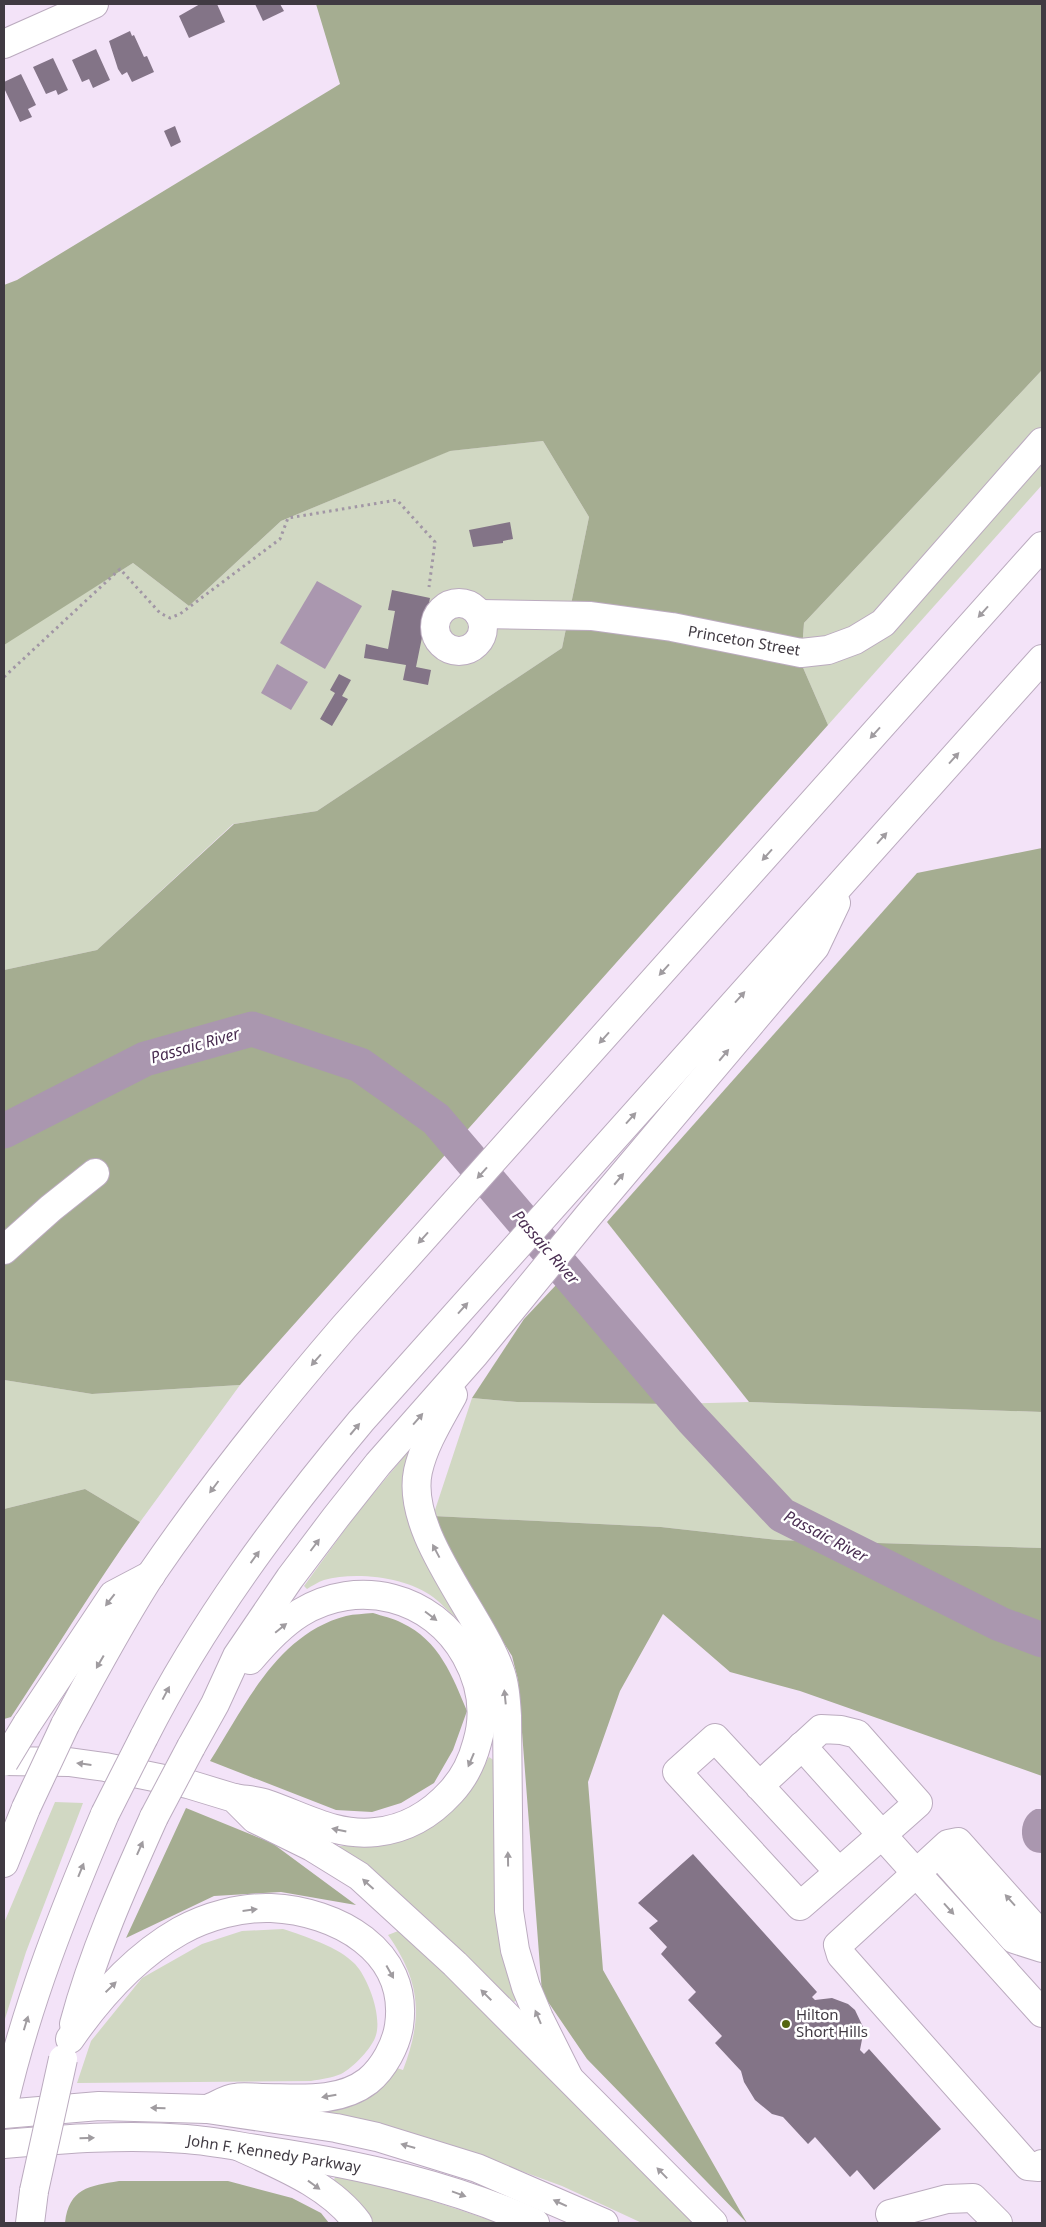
<svg xmlns="http://www.w3.org/2000/svg" width="1046" height="2227" font-family="'Noto Sans',sans-serif">
<style>
.green{fill:#d1d8c3}
.forest{fill:#a5ad91}
.water{fill:#aa97af}
.lines{fill:none;stroke-linecap:round;stroke-linejoin:round}
.river{stroke:#aa97af;stroke-width:35}
.building{fill:#837487}
.minor-casing{stroke:#bbabbf;stroke-width:30}
.major-casing{stroke:#bbabbf;stroke-width:30}
.highway-casing{stroke:#bbabbf;stroke-width:30}
.path{stroke:#a196a5;stroke-width:3;stroke-dasharray:2.5 4;stroke-linecap:butt}
.minor{stroke:#fff;stroke-width:28}
.major{stroke:#fff;stroke-width:28}
.highway{stroke:#fff;stroke-width:28}
.highway-bridge-casing{stroke:#bbabbf;stroke-width:30;stroke-linecap:butt}
.highway-bridge{stroke:#fff;stroke-width:28}
.oneway{fill:#a09ca0}
.poi-dot{fill:#546611;stroke:#fff;stroke-width:2}
.labels{text-anchor:middle;stroke-width:5;stroke-linejoin:round;paint-order:stroke}
.street-label{font-size:15px;fill:#403a42;stroke:#fff}
.poi-label{font-size:15px;fill:#403a42;stroke:#fff;text-anchor:start}
.water-label{font-size:16px;font-style:italic;fill:#4a2e52;stroke:#fff}
</style>
<rect width="100%" height="100%" fill="#f3e3f8"/>
<!-- green -->
<g class="green">
<path d="M1042 370V485L828 725 801 663 804 623Z"/>
<path d="M543 441 589 517 562 648 317 811 233 824 97 950 4 970V645L6 642 133 563 189 606 281 521 449 451Z"/>
<path d="M4 1380 92 1394 240 1385 140 1522 85 1489 4 1509Z"/>
<path d="M472 1398 517 1402 669 1404 749 1402 1042 1412V1548L778 1540 661 1527 433 1516Z"/>
<path d="M408 1452 412 1455 458 1613 456 1618C448 1611 441 1603 433 1597 407 1577 355 1571 324 1580 318 1582 312 1586 307 1589L304 1586 357 1513Z"/>
<path d="M489 1757 495 1761 517 2000 514 2002 493 1985 431 1922 384 1882 336 1846C418 1846 449 1829 489 1757Z"/>
<path d="M55 1802 83 1803 26 1952 4 2022V1923Z"/>
<path d="M283 1929C304 1936 339 1947 355 1964 368 1978 382 2015 376 2035 373 2047 353 2068 341 2074 332 2078 321 2079 311 2081L77 2083 91 2041 142 1978 202 1944 242 1931Z"/>
<path d="M403 1929 693 2223H642L562 2186 456 2147 381 2125 323 2113 324 2107 397 2068 403 2070C423 2018 421 1982 388 1935Z"/>
<path d="M336 2174 369 2180 499 2223H371L334 2180Z"/>
</g>
<!-- forest -->
<g class="forest">
<path d="M316 4H1042V370L804 623 801 663 828 725 240 1385 92 1394 4 1380V970L97 950 234 824 317 811 562 648 589 517 543 441 450 451 281 521 189 606 133 563 4 645V285L17 280 340 84Z"/>
<path d="M1042 848V1412L749 1402 607 1222 917 873Z"/>
<path d="M557 1284 669 1404 517 1402 472 1398 524 1319Z"/>
<path d="M85 1489 140 1522C95 1585 54 1652 11 1717L4 1719V1509Z"/>
<path d="M433 1516 661 1527 778 1540 1042 1548V1776L800 1691 730 1672 663 1614 620 1691 588 1782 603 1970 747 2223 587 2059 542 1993 518 1680 512 1656 478 1602Z"/>
<path d="M373 1613C382 1616 393 1618 402 1623 439 1640 453 1677 467 1711L453 1750 434 1783 401 1803 372 1812 336 1810 210 1761C245 1706 277 1634 346 1616 354 1614 364 1614 373 1613Z"/>
<path d="M186 1808 272 1843 356 1905 281 1892 214 1896 126 1938Z"/>
<path d="M119 2181H228L292 2198 321 2213 329 2223H65C69 2188 89 2186 119 2181Z"/>
</g>
<!-- water -->
<g class="water">
<path d="M317 581 362 606 325 669 280 643Z"/>
<path d="M277 664 308 682 291 710 261 693Z"/>
<path d="M1036 1809H1042L1041 1853C1017 1853 1016 1817 1036 1809Z"/>
</g>
<g class="lines">
<!-- river -->
<path class="river" d="M4 1131 145 1059 252 1029 360 1065 436 1119 692 1419 782 1515 1000 1624 1042 1640"/>
</g>
<!-- building -->
<g class="building">
<path d="M200 4H217L225 22 189 38 179 16Z"/>
<path d="M255 4H280L284 11 263 21Z"/>
<path d="M130 31 132 36 134 35 144 57 147 56 154 72 132 82 127 72 122 75 118 69 109 41Z"/>
<path d="M96 49 110 80 93 88 89 79 82 82 72 60Z"/>
<path d="M53 58 68 90 58 95 56 90 46 94 33 67Z"/>
<path d="M21 74 36 105 28 109 32 117 20 122 4 88V82Z"/>
<path d="M175 126 181 142 171 147 164 131Z"/>
<path d="M510 522 513 539 503 541V543L473 547 469 530Z"/>
<path d="M392 590 430 598 416 667 431 670 428 685 403 680 406 665 364 658 366 644 388 649 395 611 388 610Z"/>
<path d="M339 674 351 680 342 696 348 699 332 726 320 719 335 693 330 690Z"/>
<path d="M693 1854 817 1992 812 1997 815 2000 832 1998 848 2004 855 2010 864 2029 860 2050 864 2054 869 2049 941 2129 874 2190 857 2170 850 2177 815 2137 808 2144 783 2117 772 2114 755 2100 744 2082 741 2071 715 2043 722 2036 688 2000 696 1992 661 1954 667 1947 649 1928 658 1921 638 1903Z"/>
</g>
<g class="lines">
<!-- minor casing -->
<g class="minor-casing">
<g id="minor">
<path d="M4 44 94 4"/>
<circle cx="459" cy="627" r="24"/>
<path d="M479 614 591 616 672 627 801 653 828 650 855 640 883 623 1042 442"/>
<path d="M4 1250 51 1208 95 1173"/>
<path d="M802 1746 1042 2013"/>
<path d="M759 1786 821 1729 841 1730 857 1734 918 1803C879 1838 839 1872 800 1906L677 1772 715 1738 839 1872"/>
<path d="M947 1863 1014 1939 1042 1948"/>
<path d="M1042 1936 958 1842 948 1844 838 1945 841 1955 1028 2166 1039 2167 1042 2164"/>
<path d="M890 2214 947 2199 973 2198 998 2223"/>
</g>
</g>
<!-- major casing -->
<g class="major-casing">
<g id="major">
<path d="M4 1761 69 1762 105 1767 188 1784 234 1798 255 1819 312 1847 359 1876 455 1964 713 2223"/>
<path d="M4 2114 99 2106 207 2109 336 2128 377 2137 477 2168 604 2223"/>
<path d="M4 2144C64 2139 125 2134 186 2139 213 2141 241 2147 269 2151 361 2165 450 2185 535 2223"/>
</g>
</g>
<!-- highway casing -->
<g class="highway-casing">
<g id="highway">
<path d="M453 1395C440 1419 424 1444 418 1471 405 1532 478 1611 499 1668 505 1683 506 1700 507 1716L509 1911 515 1950 526 1987 539 2018 568 2076"/>
<path d="M27 1724 113 1595 151 1575"/>
<path d="M65 1725C93 1674 120 1622 152 1573 211 1487 276 1406 344 1327L1042 546"/>
<path d="M144 1737C202 1622 279 1519 361 1421L1042 659"/>
<path d="M191 1747 215 1704 237 1656 290 1578 336 1517 378 1464 475 1354 588 1216 815 947 836 903"/>
<path d="M234 1798C244 1800 255 1800 264 1803 301 1815 335 1837 376 1832 406 1829 431 1814 451 1792 464 1778 472 1762 477 1743 486 1713 481 1683 466 1656 433 1596 358 1577 300 1613 281 1625 265 1642 250 1660"/>
<path d="M4 1863 26 1808"/>
<path d="M74 2024C93 1953 124 1884 154 1817"/>
<path d="M70 2039C99 1997 136 1956 180 1931 207 1916 241 1907 271 1908 336 1911 410 1950 399 2026 396 2045 384 2068 368 2081 338 2104 297 2098 262 2098 253 2098 243 2096 235 2098 226 2099 216 2106 207 2109"/>
<path d="M4 2103C27 2003 65 1908 105 1814"/>
<path d="M240 2147C281 2166 330 2185 358 2223"/>
<path d="M30 2223 34 2191"/>
</g>
</g>
<!-- path -->
<path class="path" d="M4 677 120 569 160 613 170 618 180 614 280 539 288 518 397 500 435 542 429 587"/>
<!-- minor -->
<use href="#minor" class="minor"/>
<!-- major -->
<use href="#major" class="major"/>
<!-- highway -->
<use href="#highway" class="highway"/>
<!-- highway-bridge casing -->
<g class="highway-bridge-casing">
<g id="highway-bridge">
<path d="M4 1762 27 1724"/>
<path d="M26 1808 65 1725"/>
<path d="M105 1814 144 1737"/>
<path d="M154 1817 191 1747"/>
<path d="M34 2191 63 2059"/>
</g>
</g>
<!-- highway-bridge -->
<use href="#highway-bridge" class="highway-bridge"/>
</g>
<!-- one-way arrows -->
<defs><path id="oneway-solid" d="M-6-.8H1V-3.2L6.5 0L1 3.2V.8H-6Z" transform="scale(1.25)"/></defs>
<g class="oneway">
<use href="#oneway-solid" transform="translate(983 612) rotate(132)"/>
<use href="#oneway-solid" transform="translate(875 733) rotate(132)"/>
<use href="#oneway-solid" transform="translate(954 758) rotate(-48)"/>
<use href="#oneway-solid" transform="translate(882 838) rotate(-48)"/>
<use href="#oneway-solid" transform="translate(767 855) rotate(132)"/>
<use href="#oneway-solid" transform="translate(664 970) rotate(132)"/>
<use href="#oneway-solid" transform="translate(740 997) rotate(-48)"/>
<use href="#oneway-solid" transform="translate(604 1038) rotate(132)"/>
<use href="#oneway-solid" transform="translate(724 1055) rotate(-50)"/>
<use href="#oneway-solid" transform="translate(631 1118) rotate(-48)"/>
<use href="#oneway-solid" transform="translate(482 1173) rotate(132)"/>
<use href="#oneway-solid" transform="translate(619 1179) rotate(-50)"/>
<use href="#oneway-solid" transform="translate(423 1238) rotate(132)"/>
<use href="#oneway-solid" transform="translate(463 1308) rotate(-48)"/>
<use href="#oneway-solid" transform="translate(316 1360) rotate(131)"/>
<use href="#oneway-solid" transform="translate(418 1419) rotate(-49)"/>
<use href="#oneway-solid" transform="translate(355 1429) rotate(-50)"/>
<use href="#oneway-solid" transform="translate(214 1487) rotate(127)"/>
<use href="#oneway-solid" transform="translate(315 1545) rotate(-53)"/>
<use href="#oneway-solid" transform="translate(436 1551) rotate(-118)"/>
<use href="#oneway-solid" transform="translate(255 1557) rotate(-54)"/>
<use href="#oneway-solid" transform="translate(110 1600) rotate(128)"/>
<use href="#oneway-solid" transform="translate(431 1616) rotate(37)"/>
<use href="#oneway-solid" transform="translate(281 1628) rotate(-39)"/>
<use href="#oneway-solid" transform="translate(100 1662) rotate(120)"/>
<use href="#oneway-solid" transform="translate(166 1693) rotate(-62)"/>
<use href="#oneway-solid" transform="translate(505 1697) rotate(-96)"/>
<use href="#oneway-solid" transform="translate(471 1760) rotate(113)"/>
<use href="#oneway-solid" transform="translate(84 1764) rotate(-173)"/>
<use href="#oneway-solid" transform="translate(339 1830) rotate(-168)"/>
<use href="#oneway-solid" transform="translate(140 1848) rotate(-66)"/>
<use href="#oneway-solid" transform="translate(508 1859) rotate(-91)"/>
<use href="#oneway-solid" transform="translate(81 1870) rotate(-68)"/>
<use href="#oneway-solid" transform="translate(368 1884) rotate(-138)"/>
<use href="#oneway-solid" transform="translate(1010 1900) rotate(-132)"/>
<use href="#oneway-solid" transform="translate(949 1909) rotate(48)"/>
<use href="#oneway-solid" transform="translate(250 1910) rotate(-7)"/>
<use href="#oneway-solid" transform="translate(390 1972) rotate(61)"/>
<use href="#oneway-solid" transform="translate(111 1987) rotate(-44)"/>
<use href="#oneway-solid" transform="translate(486 1995) rotate(-135)"/>
<use href="#oneway-solid" transform="translate(538 2017) rotate(-113)"/>
<use href="#oneway-solid" transform="translate(26 2023) rotate(-73)"/>
<use href="#oneway-solid" transform="translate(329 2096) rotate(170)"/>
<use href="#oneway-solid" transform="translate(158 2108) rotate(-178)"/>
<use href="#oneway-solid" transform="translate(87 2138) rotate(-2)"/>
<use href="#oneway-solid" transform="translate(408 2146) rotate(-164)"/>
<use href="#oneway-solid" transform="translate(662 2173) rotate(-134)"/>
<use href="#oneway-solid" transform="translate(314 2185) rotate(36)"/>
<use href="#oneway-solid" transform="translate(459 2194) rotate(20)"/>
<use href="#oneway-solid" transform="translate(560 2203) rotate(-155)"/>
</g>
<!-- markers -->
<circle class="poi-dot" cx="786" cy="2024" r="5"/>
<g class="labels">
<!-- street labels -->
<g class="street-label">
<text transform="translate(744 641) rotate(10)" y="5">Princeton Street</text>
<text transform="translate(274 2154) rotate(9)" y="5">John F. Kennedy Parkway</text>
</g>
<!-- poi labels -->
<g class="poi-label">
<text x="796" y="2020">Hilton<tspan x="796" dy="17">Short Hills</tspan></text>
</g>
<!-- water labels -->
<g class="water-label">
<text transform="translate(195 1045) rotate(-16)" y="6">Passaic River</text>
<text transform="translate(546 1247) rotate(49)" y="6">Passaic River</text>
<text transform="translate(826 1536) rotate(28)" y="6">Passaic River</text>
</g>
</g>
<!-- border -->
<rect width="1046" height="2227" fill="none" stroke="#403a42" stroke-width="10"/>
</svg>
